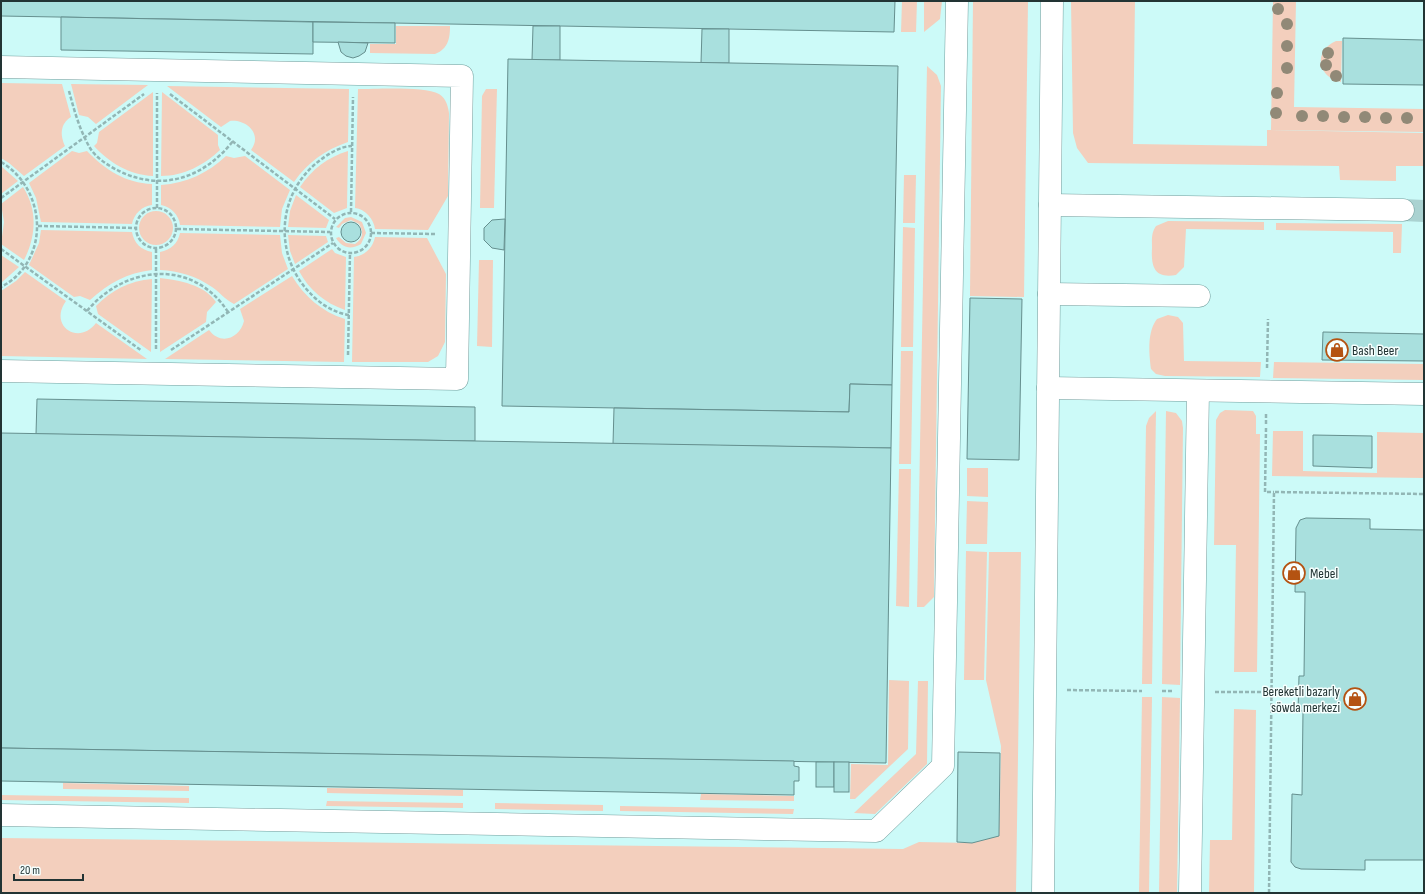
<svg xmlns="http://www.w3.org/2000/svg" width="1425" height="894" font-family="'Sofia Sans Condensed',sans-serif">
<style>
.green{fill:#f3cfbd}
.building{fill:#a9e0de;stroke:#658f8e}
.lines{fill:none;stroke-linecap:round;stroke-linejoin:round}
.minor-tunnel{stroke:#aad2d1;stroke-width:22;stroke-dasharray:22 11;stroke-linecap:butt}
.minor-casing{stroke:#739e9d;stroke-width:23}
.path{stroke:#92b6b5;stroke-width:2.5;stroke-dasharray:4 2;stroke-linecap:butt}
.minor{stroke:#fff;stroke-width:22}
.tree{fill:#918977}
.labels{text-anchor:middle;stroke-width:3;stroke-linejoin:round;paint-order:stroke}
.poi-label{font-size:14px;fill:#223434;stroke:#f6fffe;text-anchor:start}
</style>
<rect width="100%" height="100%" fill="#ccfaf8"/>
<!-- green -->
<g class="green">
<path d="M902 1H917L916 32H901Z"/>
<path d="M924 1H942L940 19 924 32Z"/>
<path d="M973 1H1028L1024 297 970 296Z"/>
<path d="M1071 1H1135L1133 144 1267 146V130L1424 133V166H1396V181L1340 180 1339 166 1088 163 1077 148 1073 133Z"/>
<path d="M1273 1H1296L1294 107 1424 109V132L1271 130Z"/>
<path d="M396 26H450C450 39 448 49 435 54L370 53V44H396Z"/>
<path d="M1336 41H1342L1341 82C1317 77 1313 51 1336 41Z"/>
<path d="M927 66 937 75 941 86 934 597 924 607H917Z"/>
<path d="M1 83 62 84 71 117C60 124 60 135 65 146L24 176 9 163 1 158Z"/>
<path d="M71 84 148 85 96 124 88 117 79 115Z"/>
<path d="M167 86 349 89 348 142C325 150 308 162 294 182L251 150C263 134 246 119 230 121L221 127Z"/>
<path d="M358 89C376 89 425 86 439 94 446 98 448 106 449 113L448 196 428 230 375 229C374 219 365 209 355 208Z"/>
<path d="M486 89H497L494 208H480L482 96Z"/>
<path d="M153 92V176C129 175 110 163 94 146L97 143 99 132Z"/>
<path d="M162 92 218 135V145L220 150C204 165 184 176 161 176Z"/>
<path d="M72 151 79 153 87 151C105 170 126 183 152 184V205C142 206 134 214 132 224L41 222 36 198 29 183Z"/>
<path d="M348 151 347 208 334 213 300 187C312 169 328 157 348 151Z"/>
<path d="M226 156 234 158 245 156 290 190 282 209 280 227 180 225C179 215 171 207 161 205V185C187 183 208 173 226 156Z"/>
<path d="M1 166 18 181 1 194Z"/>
<path d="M904 175H916L915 223H903Z"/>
<path d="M23 187C38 210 36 237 24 260L1 244 4 222 1 204Z"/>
<path d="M296 195 329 220 326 228 288 227 290 211Z"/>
<circle cx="156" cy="228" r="17"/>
<path d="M351 217 362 222 366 233 361 244C351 250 342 248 336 238L339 237 346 243 355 244C363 239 364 232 359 224L351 220 342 224 339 228 336 227 345 218Z"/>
<path d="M1168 221 1264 222V230L1186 229 1184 267 1176 275C1154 279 1151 266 1152 248 1152 240 1151 233 1156 226Z"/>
<path d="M1276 223 1402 224 1401 253H1393V232L1276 230Z"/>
<path d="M903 227 915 228 913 347H901Z"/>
<path d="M41 230 132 232C134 243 141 250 152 252V270C127 273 109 283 90 300L80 296 74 297 29 265 39 243Z"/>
<path d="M180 233 280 235 282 253 288 269 234 304C224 299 221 293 212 287 196 276 179 271 160 270V252C171 250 178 243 180 233Z"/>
<path d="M288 235 326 236 328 242 295 264 290 251Z"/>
<path d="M375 237 427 238 446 274 445 342 438 356 428 362H352L354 257C364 256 373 248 375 237Z"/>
<path d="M332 249 335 253 346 257 345 310C325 303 309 290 299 271Z"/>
<path d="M1 255 19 267 1 283Z"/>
<path d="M479 260H493L492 347 477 346Z"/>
<path d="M25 272 66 301C48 326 79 346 96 323L147 359 1 356V291L16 281Z"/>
<path d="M292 276C304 296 322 312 345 319L344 362 165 359 209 330C221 346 240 338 244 321L240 309Z"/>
<path d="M160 278C179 280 205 285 216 302L207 312 206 322 160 352Z"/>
<path d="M152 279 151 352 98 314 96 306C112 290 129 281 152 279Z"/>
<path d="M1168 315 1178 317 1183 323 1184 361 1261 362 1260 377 1165 376 1156 374 1151 369C1149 353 1147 332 1157 319Z"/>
<path d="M901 351H913L911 464H899Z"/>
<path d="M1274 362 1424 364V380L1273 378Z"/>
<path d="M1225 410 1253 411 1256 416V434H1260L1257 672H1234L1236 545H1214L1216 420 1220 413Z"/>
<path d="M1156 411 1152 684H1142L1146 426 1149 418Z"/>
<path d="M1166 411 1176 413 1182 421 1183 428 1180 685 1162 684Z"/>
<path d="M1273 431H1303V471L1377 473V432L1424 433V478L1272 476Z"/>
<path d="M967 468H988V497L967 496Z"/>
<path d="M899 469H911L909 607 896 606Z"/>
<path d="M967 501 988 502 987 544H966Z"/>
<path d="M966 551 987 552 984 680H964Z"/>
<path d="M989 552H1021L1016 893H1V838L903 849 919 842 972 843 999 836 1001 746 986 680Z"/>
<path d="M889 680 909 681 908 749 855 799H850L851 764 888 765Z"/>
<path d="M918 681H928L927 764 875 814 854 813 916 754Z"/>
<path d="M1142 697H1152L1149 893H1139Z"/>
<path d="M1162 697 1180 698 1177 893H1159Z"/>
<path d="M1234 709 1256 710 1254 893H1209L1210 840H1232Z"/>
<path d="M63 783 189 786V791L63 789Z"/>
<path d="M327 788 463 790V796L327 793Z"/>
<path d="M701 794 794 796V801L700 800Z"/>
<path d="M1 795 189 798V803L1 800Z"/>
<path d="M327 801 463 803V808L326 806Z"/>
<path d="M495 803 603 805V811L495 809Z"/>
<path d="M620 806 794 809 793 814 620 811Z"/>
</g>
<!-- building -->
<g class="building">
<path d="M1 1H895L894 32 1 16Z"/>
<path d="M61 17 313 22V54L61 50Z"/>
<path d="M313 22 395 23V43L313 42Z"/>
<path d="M533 26H560V60H532Z"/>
<path d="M702 29H729V63H701Z"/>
<path d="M1343 38 1424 40V85L1343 84Z"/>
<path d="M338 42 368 43 365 52 359 56 353 58 346 56 341 52Z"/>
<path d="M508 59 898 66 892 385 850 384 849 412 502 406Z"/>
<path d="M505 219 504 250 492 248 484 240V228L492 220Z"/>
<circle cx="351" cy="232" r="10"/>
<path d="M970 298 1022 299 1019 460 967 459Z"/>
<path d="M1323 332 1424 334V361L1322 360Z"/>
<path d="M850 384 892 385 891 448 613 444 614 408 849 412Z"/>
<path d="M37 399 475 407V441L36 434Z"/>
<path d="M1 433 891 448 886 763 1 748Z"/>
<path d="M1313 435 1372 436V468L1313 466Z"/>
<path d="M1306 518 1370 519V529L1424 530V860H1365V870L1301 869 1295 867 1291 862 1292 794 1302 795 1303 711H1298L1299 676H1304L1305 592H1295L1296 528 1300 520Z"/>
<path d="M1 748 794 761V766L799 767V781H794V795L1 781Z"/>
<path d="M958 752 1000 753 999 836 972 843 957 842Z"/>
<rect x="816" y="762" width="18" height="25"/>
<rect x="834" y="762" width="15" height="30"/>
</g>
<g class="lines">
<!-- minor-tunnel -->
<path class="minor-tunnel" d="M1403 210 1424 211"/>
<!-- minor casing -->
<g class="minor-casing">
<g id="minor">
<path d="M1 67 462 76 457 379 1 371"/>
<path d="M1050 205 1403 210"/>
<path d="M1049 294 1199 296"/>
<path d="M1048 388 1424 394"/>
<path d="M1 815 876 831 943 766 957 1"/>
<path d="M1043 893 1052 1"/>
<path d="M1190 893 1198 391"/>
</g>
</g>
<!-- path -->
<g class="path">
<path d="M69 91C74 110 80 131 90 148 96 158 109 166 119 171 162 192 204 178 233 141"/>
<path d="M170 94 335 219"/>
<path d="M1 162C47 189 51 261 1 287"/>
<path d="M1 198 144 94"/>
<circle cx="156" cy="228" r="20"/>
<path d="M157 208V93"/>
<path d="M351 212 353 97"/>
<circle cx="351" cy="233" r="20"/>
<path d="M38 226 135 228"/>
<path d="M177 229 330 232"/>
<path d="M371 233 437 234"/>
<path d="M1 249 142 351"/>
<path d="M156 249V351"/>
<path d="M87 311C125 265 193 258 228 312"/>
<path d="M349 315C334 313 319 303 310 293 273 255 277 193 319 161 328 154 341 146 352 146"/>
<path d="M171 350 333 243"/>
<path d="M348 355 350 253"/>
<path d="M1267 368 1268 319"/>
<path d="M1266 424V413"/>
<path d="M1266 428 1265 492H1274"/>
<path d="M1067 690 1142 691"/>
<path d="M1162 691H1172"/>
<path d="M1215 692H1272"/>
<path d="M1269 893 1274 492 1424 494"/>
</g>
<!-- minor -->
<use href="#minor" class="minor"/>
</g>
<!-- trees -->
<g class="tree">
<circle cx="1278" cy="9" r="6"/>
<circle cx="1287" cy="24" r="6"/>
<circle cx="1287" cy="46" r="6"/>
<circle cx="1328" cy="53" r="6"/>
<circle cx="1326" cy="65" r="6"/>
<circle cx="1287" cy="68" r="6"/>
<circle cx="1336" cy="76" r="6"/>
<circle cx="1277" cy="93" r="6"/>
<circle cx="1276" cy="113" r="6"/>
<circle cx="1302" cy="116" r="6"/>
<circle cx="1323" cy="116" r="6"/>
<circle cx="1344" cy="117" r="6"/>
<circle cx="1365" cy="117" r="6"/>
<circle cx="1386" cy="118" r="6"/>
<circle cx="1407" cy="118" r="6"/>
</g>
<!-- icons -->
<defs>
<g id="shop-ring" transform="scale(1.15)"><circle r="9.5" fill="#f6fffe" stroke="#b45312" stroke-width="1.5"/><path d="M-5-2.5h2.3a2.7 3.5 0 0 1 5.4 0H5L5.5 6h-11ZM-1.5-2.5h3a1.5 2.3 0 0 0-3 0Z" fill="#b45312"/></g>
</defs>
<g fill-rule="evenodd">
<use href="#shop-ring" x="1337" y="350"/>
<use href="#shop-ring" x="1294" y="573"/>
<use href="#shop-ring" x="1355" y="699"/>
</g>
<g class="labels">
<!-- poi labels -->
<g class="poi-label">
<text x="1352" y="355">Bash Beer</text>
<text x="1310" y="578">Mebel</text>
<text x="1340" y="696" text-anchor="end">Bereketli bazarly<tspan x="1340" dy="16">söwda merkezi</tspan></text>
</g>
</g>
<!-- border -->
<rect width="1425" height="894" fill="none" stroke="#223434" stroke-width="4"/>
<!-- scale -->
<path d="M14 874v6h69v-6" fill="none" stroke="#223434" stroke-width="2"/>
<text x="20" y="874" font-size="12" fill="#223434" stroke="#f6fffe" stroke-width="3" paint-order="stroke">20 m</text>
</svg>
